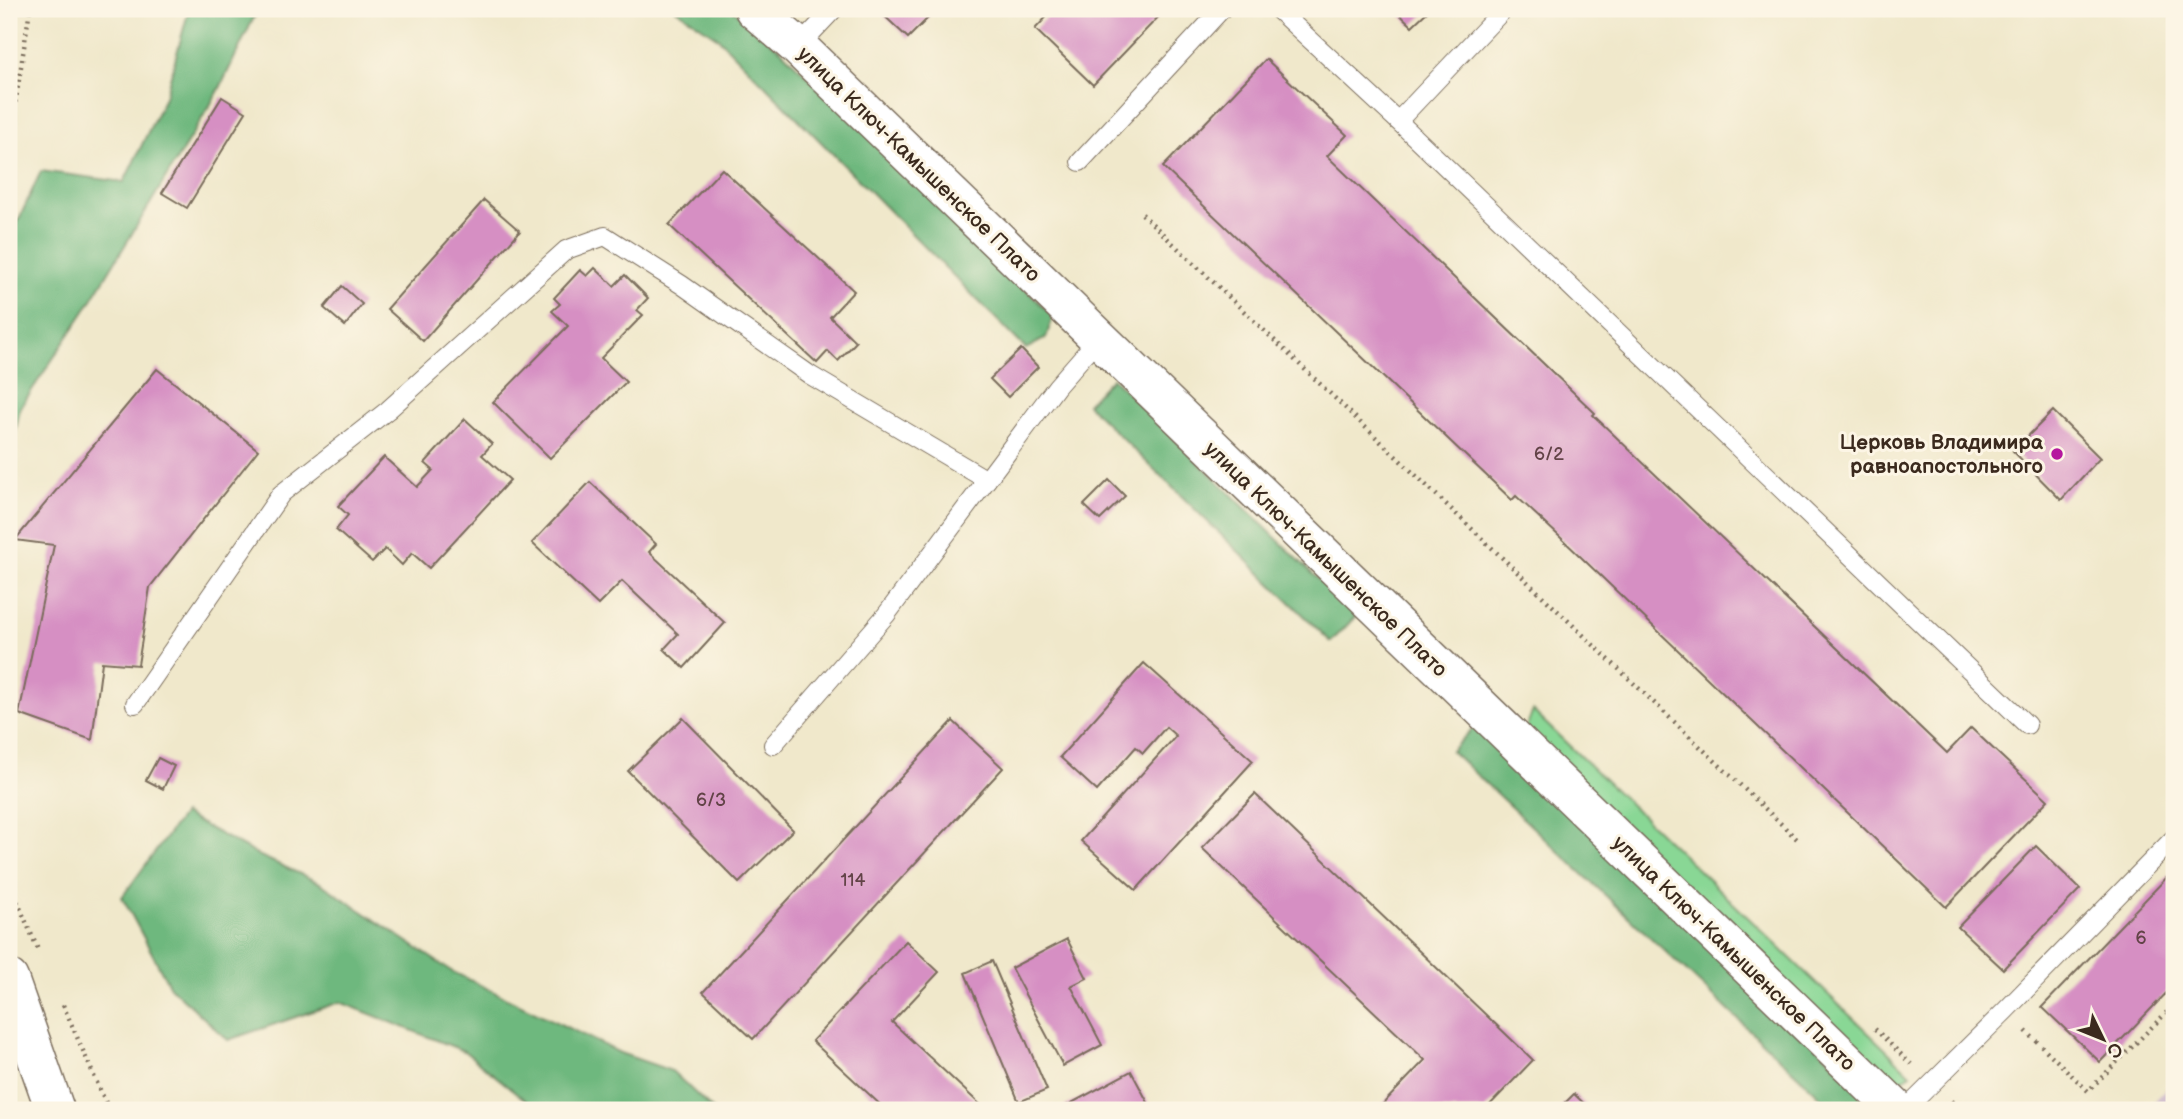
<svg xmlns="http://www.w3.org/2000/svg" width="2183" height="1119" font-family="'Balsamiq Sans',sans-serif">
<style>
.industrial{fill:#d0bdcd}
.green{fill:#89d795;stroke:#62805a;stroke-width:2}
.forest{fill:#6eb87e;stroke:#54714e;stroke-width:2}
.building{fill:#d68fc3}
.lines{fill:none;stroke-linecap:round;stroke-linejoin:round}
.lane-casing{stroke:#7a6c5b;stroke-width:20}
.secondary-casing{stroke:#7a6c5b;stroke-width:41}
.path{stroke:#7a6c5b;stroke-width:4.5;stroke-dasharray:2 5;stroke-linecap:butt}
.lane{stroke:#fff;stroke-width:18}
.secondary{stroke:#fff;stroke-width:38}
.poi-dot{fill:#b5179e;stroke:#fcf5e5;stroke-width:2.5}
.labels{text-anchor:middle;stroke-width:6;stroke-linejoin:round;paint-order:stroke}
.number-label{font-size:18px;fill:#624347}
.street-label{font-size:21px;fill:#3b2a1e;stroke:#fcf5e5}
.poi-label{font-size:21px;font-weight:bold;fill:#3b2a1e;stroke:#fcf5e5;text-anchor:end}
</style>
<rect width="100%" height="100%" fill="#fcf5e5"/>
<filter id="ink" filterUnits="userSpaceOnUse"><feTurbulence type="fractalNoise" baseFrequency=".0143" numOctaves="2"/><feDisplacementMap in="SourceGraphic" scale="14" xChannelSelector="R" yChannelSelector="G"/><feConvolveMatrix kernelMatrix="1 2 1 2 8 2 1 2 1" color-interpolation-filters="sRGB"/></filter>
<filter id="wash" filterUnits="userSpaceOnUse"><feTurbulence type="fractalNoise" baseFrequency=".00686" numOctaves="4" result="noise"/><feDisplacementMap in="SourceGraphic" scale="28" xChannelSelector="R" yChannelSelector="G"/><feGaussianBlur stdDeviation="1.57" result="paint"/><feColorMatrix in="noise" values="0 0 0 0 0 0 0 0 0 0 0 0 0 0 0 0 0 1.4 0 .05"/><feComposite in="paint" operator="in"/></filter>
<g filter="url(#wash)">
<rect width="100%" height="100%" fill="#f0e8cb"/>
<!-- industrial -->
<path class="industrial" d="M2174 1081V1110H2146Z"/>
<!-- green -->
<path class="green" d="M1533 711 1911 1074 1899 1081 1885 1084 1523 734Z"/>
<!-- forest -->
<g class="forest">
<path d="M189 9H258L218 92 85 311 20 408 9 464V241L41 171 124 182 165 97Z"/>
<path d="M676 9H732L781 50 1053 316 1046 338 1026 349 718 38Z"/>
<path d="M1112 378 1356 616 1331 642 1087 404Z"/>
<path d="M1478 723 1883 1110H1835L1451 751Z"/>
<path d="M183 814 258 855 320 883 451 971 620 1053 672 1071 713 1110H538L464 1051 340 1002 228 1040 170 987 122 897Z"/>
</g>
<g id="blocks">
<!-- building -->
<g class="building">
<path d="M877 9H924L931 15 908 38Z"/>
<path d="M1054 9H1166L1093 85 1035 29Z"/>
<path d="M1394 9H1430L1412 26Z"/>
<path d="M1266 59 1347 135 1327 156 1595 413 1593 415 1947 753 1971 728 2048 800 1946 907 1559 536 1516 496 1512 500 1163 167Z"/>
<path d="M222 97 246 112 187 208 162 193Z"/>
<path d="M722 169 854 291 830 317 856 342 838 361 828 351 817 363 669 225Z"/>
<path d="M484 200 520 231 423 341 387 309Z"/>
<path d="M595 268 614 286 625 275 648 298 637 310 643 315 601 358 626 382 550 458 493 402 568 326 552 311 560 304 554 298 580 270 587 276Z"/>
<path d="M342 286 362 304 345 326 324 308Z"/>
<path d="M1021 349 1038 367 1008 397 990 379Z"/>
<path d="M157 369 258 450 150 587 138 665 102 662 92 740 19 714 54 545 15 540Z"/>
<path d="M2053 411 2100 458 2061 500 2013 451Z"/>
<path d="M465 419 492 444 482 455 510 480 429 568 412 553 402 565 385 549 372 562 336 530 348 515 338 506 384 457 417 487 433 470 425 463Z"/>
<path d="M1109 480 1125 496 1100 520 1084 505Z"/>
<path d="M590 482 656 544 649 552 725 623 684 668 664 649 678 634 622 581 598 605 532 543Z"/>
<path d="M1144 663 1253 761 1136 890 1081 841 1176 736 1166 727 1143 753 1136 747 1097 791 1060 757Z"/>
<path d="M683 718 793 830 739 883 628 771Z"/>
<path d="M953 721 1003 768 753 1039 703 992Z"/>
<path d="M158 758 174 766 163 789 146 780Z"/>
<path d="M1255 794 1533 1060 1485 1110H1377L1425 1060 1202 848Z"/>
<path d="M2036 846 2080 889 2003 969 1958 927Z"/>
<path d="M2174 870V985L2100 1062 2042 1007Z"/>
<path d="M1067 939 1087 978 1071 986 1102 1045 1063 1066 1011 968Z"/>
<path d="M906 941 939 972 892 1022 986 1110H886L812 1041Z"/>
<path d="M992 961 1047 1090 1019 1102 965 973Z"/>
<path d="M1131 1071 1152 1110H1065L1064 1107Z"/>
<path d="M1574 1094 1591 1110H1558Z"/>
</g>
</g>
</g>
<g filter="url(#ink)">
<use href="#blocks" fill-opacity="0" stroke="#7a6c5b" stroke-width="2"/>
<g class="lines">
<!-- lane casing -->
<g class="lane-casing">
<g id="lane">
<path d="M1277 9 1398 121 2027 725"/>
<path d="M798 47 834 9"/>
<path d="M1398 121 1504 9"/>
<path d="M1080 162 1222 9"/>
<path d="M135 704 281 494 388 410 566 250 605 236 682 285 810 375 987 480"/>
<path d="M773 745 886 615 1057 386 1099 338"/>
<path d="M1905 1110 2005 1011 2174 838"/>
</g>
</g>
<!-- secondary casing -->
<g class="secondary-casing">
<g id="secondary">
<path d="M754 9 798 47 1897 1110"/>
<path d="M9 979 55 1110"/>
</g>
</g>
<!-- path -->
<g class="path">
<path d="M9 144 30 9"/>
<path d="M1142 214 1800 842"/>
<path d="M9 882 39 952"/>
<path d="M63 1005 109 1110"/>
<path d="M1875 1029 1911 1064"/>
<path d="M2026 1031 2088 1091 2174 1005"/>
<path d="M1951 1101 1961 1110"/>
</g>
<!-- lane -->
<use href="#lane" class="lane"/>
<!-- secondary -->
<use href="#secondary" class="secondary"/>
</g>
</g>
<!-- markers -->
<circle class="poi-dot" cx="2057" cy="454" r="7"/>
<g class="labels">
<!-- number labels -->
<g class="number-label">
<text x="1549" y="460">6/2</text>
<text x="711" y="806">6/3</text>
<text x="853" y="886">114</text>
<text x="2141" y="944">6</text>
</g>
<!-- street labels -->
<g class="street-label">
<text transform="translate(919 164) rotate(44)" y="7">улица Ключ-Камышенское Плато</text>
<text transform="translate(1326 559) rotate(44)" y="7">улица Ключ-Камышенское Плато</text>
<text transform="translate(1734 953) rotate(44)" y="7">улица Ключ-Камышенское Плато</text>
</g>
<!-- poi labels -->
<g class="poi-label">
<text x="2043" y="449">Церковь Владимира<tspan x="2043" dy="24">равноапостольного</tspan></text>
</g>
</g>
<!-- margin -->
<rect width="2183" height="1119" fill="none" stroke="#fcf5e5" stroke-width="35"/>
<!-- north arrow -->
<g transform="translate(2103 1039) rotate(133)" stroke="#fcf5e5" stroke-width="5" paint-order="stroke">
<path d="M0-5L12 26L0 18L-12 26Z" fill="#3b2a1e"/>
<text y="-10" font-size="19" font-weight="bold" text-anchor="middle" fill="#3b2a1e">С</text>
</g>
</svg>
